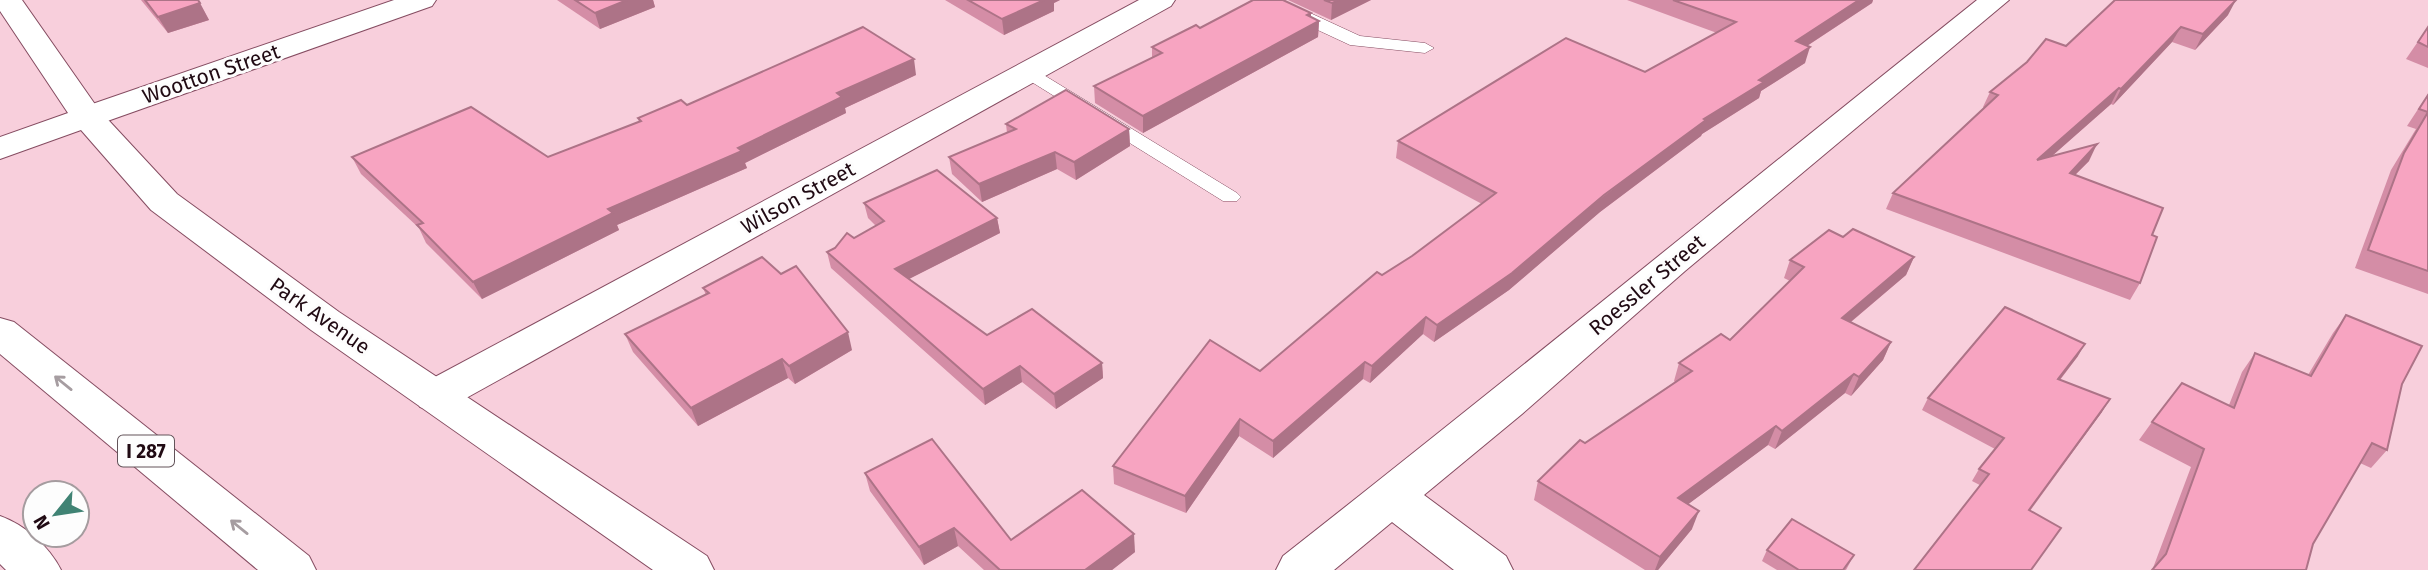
<svg xmlns="http://www.w3.org/2000/svg" width="2428" height="570" font-family="'Fira Sans',sans-serif">
<style>
.lines{fill:none;stroke-linecap:round;stroke-linejoin:round}
.lane-casing{stroke:#854c61;stroke-width:1}
.street-casing{stroke:#854c61;stroke-width:2}
.secondary-casing{stroke:#854c61;stroke-width:2}
.highway-casing{stroke:#854c61;stroke-width:2}
.lane{fill:#fff;fill-rule:evenodd}
.street{fill:#fff;fill-rule:evenodd}
.secondary{fill:#fff;fill-rule:evenodd}
.highway{fill:#fff;fill-rule:evenodd}
.wall{fill:#d48da6}
.shaded-wall{fill:#ad7387}
.building{fill:#f7a4c1;stroke:#ad7387;stroke-width:2}
.oneway{stroke:#a69da1}
.labels{text-anchor:middle;stroke-width:6;stroke-linejoin:round;paint-order:stroke}
.shield{fill:#fdfdfd;stroke:#625359;stroke-width:2}
.shield-label{font-size:19px;font-weight:bold;fill:#200a13}
.street-label{font-size:21px;fill:#200a13;stroke:#fdfdfd}
</style>
<rect width="100%" height="100%" fill="#f8cfdc"/>
<g class="lines">
<!-- lane casing -->
<g class="lane-casing">
<g id="lane">
<path d="M1259 0H1282L1360 36 1425 43 1434 48 1425 53 1350 45 1262 4Z"/>
<path d="M1029 66 1237 193 1241 197 1237 201H1223L1022 76 1020 72Z"/>
</g>
</g>
<!-- street casing -->
<g class="street-casing">
<g id="street">
<path d="M394 0H436L432 6 99 124 87 127 75 124 71 117 75 110Z"/>
<path d="M1139 0H1175L1171 6 450 407 435 411 420 407 414 396 420 385Z"/>
<path d="M1977 0H2009L1685 271 1522 414 1424 495 1506 556 1513 570H1454L1392 522 1334 570H1276L1283 556C1515 374 1745 185 1977 0Z"/>
</g>
</g>
<!-- secondary casing -->
<g class="secondary-casing">
<path id="secondary" d="M0 0H22L99 110 177 194 339 312 707 556 714 570H653L311 330 151 210 81 130 0 159V137L68 113 0 11Z"/>
</g>
<!-- highway casing -->
<g class="highway-casing">
<g id="highway">
<path d="M0 318 14 322 309 556 316 570H258L0 354Z"/>
<path d="M0 516C25 525 49 546 61 570H6L0 564Z"/>
</g>
</g>
<!-- lane -->
<use href="#lane" class="lane"/>
<!-- street -->
<use href="#street" class="street"/>
<!-- secondary -->
<use href="#secondary" class="secondary"/>
<!-- highway -->
<use href="#highway" class="highway"/>
</g>
<!-- wall -->
<g class="wall">
<path d="M141 0H198L209 20 168 33Z"/>
<path d="M557 0H653L655 7 600 29Z"/>
<path d="M945 0H1060L1054 3V11L1004 35Z"/>
<path d="M1288 0H1371L1331 20Z"/>
<path d="M1627 0H1873L1872 3 1807 46 1805 63 1761 91 1759 98 1702 134 1701 136 1600 212 1509 290 1434 342 1423 334 1370 383 1363 379 1273 458 1239 436 1186 513 1114 484 1113 466 1260 371 1382 275 1412 256 1482 204 1396 158 1398 141 1645 72 1717 33Z"/>
<path d="M2228 15 2195 50 2172 42 2113 105 2111 104 2051 157 2089 161 2075 175 2152 235 2140 283 2130 300 1886 209 1893 193 1984 108 1983 107 1990 92 2066 46Z"/>
<path d="M1311 17 1319 21 1318 37 1143 133 1095 103 1094 86 1152 58V47L1200 28Z"/>
<path d="M2428 27V68L2406 59Z"/>
<path d="M916 75 845 108 846 113 745 163 747 168 617 225 619 230 482 299 426 243 419 228 361 174 352 157H548L639 122 638 118 687 105Z"/>
<path d="M2428 94V294L2355 268 2391 170 2416 129 2407 126Z"/>
<path d="M1006 124 1129 129 1130 146 1076 180 1057 169 982 202 952 174 949 157 1007 133Z"/>
<path d="M864 203 997 218 1000 233 909 279 987 335 1102 363 1103 378 1056 409 1022 382 985 405 831 268 827 252 876 226 868 218Z"/>
<path d="M1843 237 1914 257 1906 275 1851 322 1891 342 1883 360 1851 396 1845 393 1775 449 1768 445 1688 504 1692 529 1658 570H1645L1534 500 1538 481 1585 443 1675 382 1674 381 1679 363 1730 340 1790 281 1784 278 1790 260Z"/>
<path d="M703 288 852 350 795 384 788 378 698 426 633 352 625 334 706 295Z"/>
<path d="M2346 315 2402 384 2387 450 2371 468 2360 463 2153 568 2191 467 2139 440 2152 422 2229 405 2242 372 2255 353 2308 375 2333 333Z"/>
<path d="M2078 356 2060 380 2102 412 2030 511 1972 481 1979 469 1995 449 1922 410 1928 398Z"/>
<path d="M865 473 1011 540 1135 552 1112 570H984L958 546 924 565 870 491Z"/>
<path d="M1767 550 1854 555 1846 570H1777L1762 561Z"/>
</g>
<!-- shaded-wall -->
<g class="shaded-wall">
<path d="M627 0H653L655 7 600 29 595 13Z"/>
<path d="M1044 0H1060L1054 3V11L1004 35 1002 19Z"/>
<path d="M1339 0H1371L1331 20 1332 3Z"/>
<path d="M1859 0H1873L1872 3 1790 57 1796 41Z"/>
<path d="M2236 0 2228 15 2195 50 2203 34Z"/>
<path d="M200 3 209 20 168 33 158 17Z"/>
<path d="M1311 13V25L1319 21 1318 37 1143 133V116Z"/>
<path d="M2181 27 2172 42 2113 105 2121 89Z"/>
<path d="M1810 47 1805 63 1761 91 1759 98 1702 134 1701 136 1600 212 1509 290 1434 342 1437 325 1704 119 1759 80Z"/>
<path d="M914 59 916 75 845 108 846 113 745 163 747 168 617 225 619 230 482 299 473 282 608 209 738 148 837 93Z"/>
<path d="M2119 88 2111 104 2028 177 2037 160Z"/>
<path d="M1129 129 1130 146 1076 180 1074 162Z"/>
<path d="M2097 144 2089 161 2061 189 2070 173Z"/>
<path d="M1055 152 1057 169 982 202 979 184Z"/>
<path d="M997 218 1000 233 899 284 895 269Z"/>
<path d="M1914 257 1906 275 1834 336 1842 318Z"/>
<path d="M1426 317 1423 334 1370 383 1372 366Z"/>
<path d="M848 332 852 350 795 384 789 366Z"/>
<path d="M1891 342 1883 360 1851 396 1859 377Z"/>
<path d="M2085 344 2078 356 2051 391 2058 379Z"/>
<path d="M782 359 788 378 698 426 691 408Z"/>
<path d="M1365 362 1363 379 1273 458V441Z"/>
<path d="M1102 363 1103 378 1056 409 1054 394Z"/>
<path d="M1020 366 1022 382 985 405 983 389Z"/>
<path d="M1854 374 1845 393 1775 449 1782 431Z"/>
<path d="M2110 399 2102 412 2021 522 2029 510Z"/>
<path d="M1240 419 1239 436 1186 513 1185 496Z"/>
<path d="M1776 426 1768 445 1671 517 1678 498Z"/>
<path d="M1699 511 1692 529 1658 570H1655L1660 557Z"/>
<path d="M954 528 958 546 924 565 919 547Z"/>
<path d="M1134 534 1135 552 1112 570H1085Z"/>
</g>
<!-- building -->
<g class="building">
<path d="M145 0H198L200 3 158 17Z"/>
<path d="M575 0H627L595 13Z"/>
<path d="M968 0H1044L1002 19Z"/>
<path d="M1253 0H1283L1311 13 1307 15 1319 21 1143 116 1094 86 1162 53 1152 47 1196 25 1200 28Z"/>
<path d="M1324 0H1339L1332 3Z"/>
<path d="M1673 0H1859L1796 41 1810 47 1759 80 1764 82 1704 119 1706 120 1604 195 1512 273 1437 325 1426 317 1372 366 1365 362 1273 441 1240 419 1185 496 1113 466 1210 340 1260 371 1377 272 1382 275 1412 256 1496 193 1398 141 1566 38 1645 72 1736 22Z"/>
<path d="M2115 0H2236L2203 34 2181 27 2121 89 2119 88 2037 160 2097 144 2070 173 2163 208 2152 235 2157 237 2140 283 1893 193 1998 95 1990 92 2027 62 2046 39 2066 46Z"/>
<path d="M863 27 914 59 837 93 842 97 738 148 742 151 608 209 613 213 473 282 417 225 423 223 352 157 471 107 548 157 641 121 638 118 681 100 687 105Z"/>
<path d="M2428 27V47L2418 42Z"/>
<path d="M1066 90 1129 129 1074 162 1055 152 979 184 949 157 1016 129 1006 124Z"/>
<path d="M2428 95V271L2368 250 2404 153 2428 112 2419 109Z"/>
<path d="M937 170 997 218 895 269 987 335 1032 309 1102 363 1054 394 1020 366 983 389 827 252 835 248 847 233 854 238 884 221 864 203Z"/>
<path d="M1853 229 1914 257 1842 318 1891 342 1859 377 1854 374 1782 431 1776 426 1678 498 1699 511 1660 557 1538 481 1580 440 1585 443 1692 371 1679 363 1721 334 1730 340 1804 267 1790 260 1829 230 1843 237Z"/>
<path d="M762 257 781 274 796 266 848 332 789 366 782 359 691 408 625 334 709 293 703 288Z"/>
<path d="M2005 307 2085 344 2058 379 2110 399 2029 510 2061 528 2031 570H1914L1989 474 1979 469 2004 438 1928 398Z"/>
<path d="M2346 315 2422 346 2402 384 2387 450 2372 443 2313 544 2306 570H2152L2166 554 2204 449 2152 422 2182 383 2234 408 2255 353 2311 376Z"/>
<path d="M932 439 1011 540 1082 490 1134 534 1085 570H1000L954 528 919 547 865 473Z"/>
<path d="M1792 519 1854 555 1843 570H1799L1767 550Z"/>
</g>
<!-- one-way arrows -->
<defs><path id="oneway-shaft" d="M-6 0H5M1.5-3L5.5 0L1.5 3" fill="none" stroke-width="1.6" stroke-linecap="round" stroke-linejoin="round" transform="scale(1.75)"/></defs>
<g class="oneway">
<use href="#oneway-shaft" transform="translate(63 383) rotate(-141)"/>
<use href="#oneway-shaft" transform="translate(239 527) rotate(-141)"/>
</g>
<g class="labels">
<!-- shield labels -->
<rect class="shield" x="118" y="435.5" width="56" height="31" rx="5"/>
<g class="shield-label">
<text x="146" y="458">I 287</text>
</g>
<!-- street labels -->
<g class="street-label">
<text transform="translate(211 74) rotate(-19)" y="7">Wootton Street</text>
<text transform="translate(798 198) rotate(-29)" y="7">Wilson Street</text>
<text transform="translate(1647 285) rotate(-40)" y="7">Roessler Street</text>
<text transform="translate(320 316) rotate(35)" y="7">Park Avenue</text>
</g>
</g>
<!-- north arrow -->
<g transform="translate(56 514) rotate(240)"><circle r="33" fill="#fdfdfd" stroke="#a59c9f" stroke-width="2"/>
<path d="M0-5L12 26L0 18L-12 26Z" fill="#408374"/>
<text y="-10" font-size="19" font-weight="bold" text-anchor="middle" fill="#200a13">N</text>
</g>
</svg>
